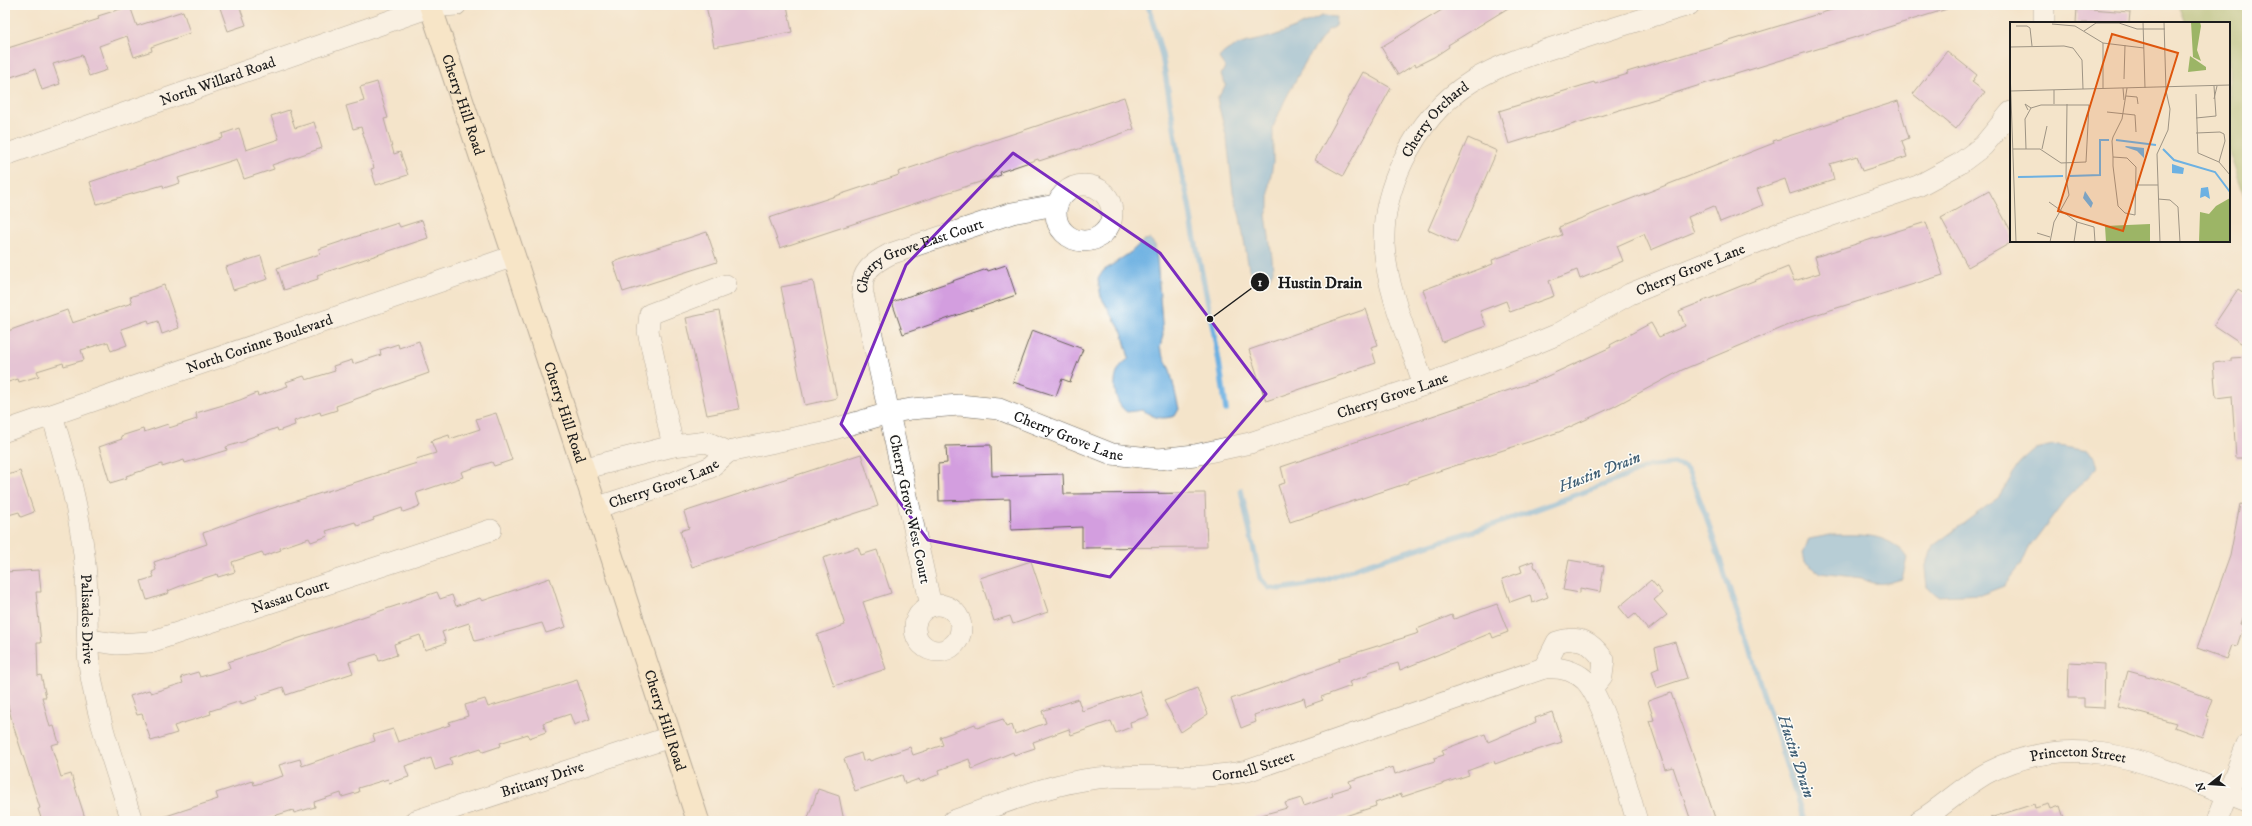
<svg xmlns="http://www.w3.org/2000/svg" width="2252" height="826" font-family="'IM FELL DW Pica',serif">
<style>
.forest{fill:#9cb566;stroke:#5c6841}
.water{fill:#6db1e2;stroke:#44667f}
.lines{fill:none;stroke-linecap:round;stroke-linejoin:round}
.stream{stroke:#6db1e2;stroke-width:5.5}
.building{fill:#d39edf}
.minor-casing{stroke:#686259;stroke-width:22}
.secondary-casing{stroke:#686259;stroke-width:24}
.minor{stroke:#fff;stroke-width:21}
.secondary{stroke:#fbe6c3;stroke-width:22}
.marked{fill:none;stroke:#7b2cbf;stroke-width:3;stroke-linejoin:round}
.labels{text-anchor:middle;stroke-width:3;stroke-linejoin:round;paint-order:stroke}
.street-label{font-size:15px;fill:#1c1c1c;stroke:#fdfcf7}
.water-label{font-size:16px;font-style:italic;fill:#405f75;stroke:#fdfcf7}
.inset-river{fill:none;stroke:#6db1e2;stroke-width:2}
.inset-road{fill:none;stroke:#9e9484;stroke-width:1}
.view{fill:#de560d;fill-opacity:0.15;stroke:#de560d;stroke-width:2}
.inset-edge{fill:none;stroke:#1c1c1c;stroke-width:2}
.leader{fill:none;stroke:#1c1c1c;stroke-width:1.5}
.callout-dot{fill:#1c1c1c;stroke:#fdfcf7;stroke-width:1.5}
.mark-label{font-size:12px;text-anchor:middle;font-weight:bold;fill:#fff}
.callout-label{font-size:16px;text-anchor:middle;font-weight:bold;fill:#1c1c1c;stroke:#fdfcf7;stroke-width:3;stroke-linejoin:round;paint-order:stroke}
</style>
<rect width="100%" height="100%" fill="#fdfcf7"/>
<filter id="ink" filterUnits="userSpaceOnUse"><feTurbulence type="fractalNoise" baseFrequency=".025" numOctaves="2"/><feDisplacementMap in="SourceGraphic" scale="8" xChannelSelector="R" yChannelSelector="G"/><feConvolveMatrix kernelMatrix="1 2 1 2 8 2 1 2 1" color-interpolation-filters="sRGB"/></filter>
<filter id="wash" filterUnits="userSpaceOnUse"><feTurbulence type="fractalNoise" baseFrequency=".012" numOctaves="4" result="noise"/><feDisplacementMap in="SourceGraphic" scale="16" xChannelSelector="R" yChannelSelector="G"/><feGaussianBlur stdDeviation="0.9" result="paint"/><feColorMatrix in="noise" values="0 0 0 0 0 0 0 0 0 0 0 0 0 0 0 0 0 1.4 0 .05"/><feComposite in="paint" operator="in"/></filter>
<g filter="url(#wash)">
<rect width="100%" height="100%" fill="#f4e4ca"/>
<!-- forest -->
<path class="forest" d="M2178 5H2247V204L2229 152V23H2185Z"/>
<!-- water -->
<g class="water">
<path d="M1322 16 1336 17 1335 27 1328 30 1307 59 1285 100 1273 127V163L1269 185V207L1266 215 1272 258 1273 271 1269 279 1255 281 1249 269 1240 217 1233 192 1227 139 1217 99 1226 85 1221 75 1225 67 1219 58C1231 42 1255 42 1273 36 1289 31 1306 23 1322 16Z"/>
<path d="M1150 239 1155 245 1157 259 1163 335 1160 348 1170 370 1179 409 1175 416C1161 420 1154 418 1143 410L1127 412C1114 404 1111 380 1120 367 1122 363 1127 361 1129 358L1122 332 1101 297 1098 279 1103 271 1131 252 1144 240Z"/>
<path d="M2053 445 2088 451 2095 456 2098 467 2064 501 2028 549 2021 565 2004 586 1983 594 1938 596 1927 587 1925 568 1933 546 1999 497 2020 462 2035 449Z"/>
<path d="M1830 535C1857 535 1890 531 1907 558L1902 579C1889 583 1873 587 1862 578L1820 573 1805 562 1803 553 1809 539Z"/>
</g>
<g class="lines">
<!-- stream -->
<g class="stream">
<path d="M1148 5 1162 55 1183 181C1190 199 1190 216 1194 235 1206 293 1219 352 1226 410"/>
<path d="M1241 490 1260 578 1269 588 1281 589 1307 585 1324 581 1361 566 1493 525 1617 480 1650 466 1676 464 1685 467 1689 472 1706 516 1803 817"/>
</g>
</g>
<g id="blocks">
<!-- building -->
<g class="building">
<path d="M219 5H239L246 25 228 31Z"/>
<path d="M706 5H787L792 32 714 47Z"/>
<path d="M1450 5H1513L1448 45 1449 47 1434 57 1416 66 1415 64 1398 75 1381 47Z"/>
<path d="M1848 5H1947V9L1509 144 1499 111 1594 82 1595 84 1628 74 1627 72Z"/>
<path d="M130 6 137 26 183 11 190 33 151 47 152 51 134 57 127 36 99 46 107 70 89 76 82 55 53 64 60 84 42 90 35 69 5 79V49L99 19 98 16Z"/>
<path d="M2077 8 2130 12 2129 23H2076Z"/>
<path d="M1947 51 1977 75 1972 82 1985 92 1956 129 1913 94Z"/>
<path d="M1363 72 1391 88 1343 176 1315 160Z"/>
<path d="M377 82 388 118 384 119 394 154 400 152 408 175 376 185 371 169 374 168 361 127 353 129 346 106 364 101 360 87Z"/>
<path d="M1124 97 1134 129 1076 150V149L1039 161 1038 159 1000 172 1001 175 780 248 769 218 899 175 898 172Z"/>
<path d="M1898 101 1909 138 1902 141 1907 157 1862 171 1857 156 1830 164 1834 180 1790 194 1785 179 1757 189 1763 205 1720 222 1714 206 1688 217 1694 232 1651 250 1644 234 1617 246 1623 261 1580 279 1577 270 1549 281 1554 296 1510 312 1506 301 1480 311 1486 326 1442 342 1423 290 1493 264 1492 260 1562 235 1559 227 1774 143 1773 141Z"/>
<path d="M289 110 295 128 314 122 322 148 272 165 274 169 244 179 237 159 178 178 180 183 164 188 163 185 97 204 90 182 223 138 222 134 239 128 246 150 279 139 271 116Z"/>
<path d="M1468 138 1497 151 1457 243 1428 230Z"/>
<path d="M1989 191 2011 231V241H2014L1968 267 1941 218Z"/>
<path d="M422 220 428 238 317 275 318 279 284 290 277 268 320 254 319 249 367 233 398 223 400 227Z"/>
<path d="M1926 222 1943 275 1808 317 1682 370 1613 407 1559 432 1408 481V483L1290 522 1278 485 1285 483 1281 467 1539 380 1611 347 1610 345 1651 323 1659 337 1685 326 1679 311 1788 267 1794 281 1820 273 1815 257Z"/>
<path d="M707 232 717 262 623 292 613 262Z"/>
<path d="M261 256 268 279 233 290 226 267Z"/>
<path d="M1006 265 1016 295 903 334 892 302 987 269 988 271Z"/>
<path d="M813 281 837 398 805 405 781 287Z"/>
<path d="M164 285 179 328 162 334 158 321 149 324 148 320 121 329 127 345 111 351 108 342 81 350 84 360 64 366 63 363 37 371 39 376 19 382 18 379 5 383V332L67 310 72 323 132 303 130 297Z"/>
<path d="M2238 289 2247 295V347L2214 325Z"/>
<path d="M1366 309 1378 345 1371 347 1376 363 1266 401 1249 350Z"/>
<path d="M719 311 739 409 707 415 686 318Z"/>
<path d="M1032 330 1083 349 1070 382 1062 379 1056 396 1013 382Z"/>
<path d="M419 341 429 373 336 406 337 410 321 415 320 412 294 421 295 425 278 431 277 428 246 439V441L226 447 227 450 185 463 184 460 162 467V464L126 476 127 478 110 483 99 447 122 439 121 436 143 429 144 432 168 424 169 428 197 419 196 413 240 400 257 393 258 396 288 386 286 382 304 376 306 380 335 371 333 366 352 360 353 364 381 355 380 350 398 344 399 348Z"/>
<path d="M2247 357V458H2236L2232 396 2216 398 2213 363 2231 361V358Z"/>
<path d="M496 413 512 460 494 466 492 462 461 472 463 477 416 493 420 506 403 512 402 508 373 518 374 520 357 526 355 522 326 531 328 536 311 542 309 538 280 548 281 550 264 556 262 552 232 562 235 572 218 577 217 574 183 585 168 591 169 593 147 600 141 581 154 577 152 572 156 570 154 562 207 544 203 533 267 510 417 463 416 459 436 453 431 441 449 435 450 439 480 429 476 419Z"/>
<path d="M991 445 992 476 1063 474 1064 494 1205 493 1207 547 1082 548V527L1011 530 1010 499 939 501 938 464 947 463 946 446Z"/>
<path d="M861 454 878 506 692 567 680 531 689 528 684 512Z"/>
<path d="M20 471 34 512 21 517 19 512 5 516V476Z"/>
<path d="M2240 504 2247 505V603L2240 624 2244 625 2237 646 2232 645 2227 659 2197 648 2230 556Z"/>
<path d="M858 547 861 555 877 550 891 593 863 602 886 669 834 686 817 635 845 625 823 558Z"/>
<path d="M1569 560 1604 566 1600 592 1580 588V593L1563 590Z"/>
<path d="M1031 561 1048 612 1013 624 1010 616 994 621 980 578Z"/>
<path d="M1533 561 1535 568H1537L1548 597 1532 603 1530 595 1510 602 1502 579 1522 572 1520 566Z"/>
<path d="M39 570 41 592H36L41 643H37L38 676 41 675 46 697H42L50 727 54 726 59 743 51 745 61 777 71 774 86 821H42L38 809 40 808 13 725 5 694V572Z"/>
<path d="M550 578 566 627 546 633 542 623 475 641 469 623 442 632 446 643 425 650 420 635 394 644 397 655 379 661 377 654 349 662 353 673 286 695 283 687 256 696 257 699 241 704V701L210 711 211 714 174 726 177 733 151 741 142 714 137 715 130 696 149 690 151 693 183 683 181 677 198 672 200 677 230 668 228 662 437 592 440 599 452 595 456 606 480 598 482 601Z"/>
<path d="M1651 580 1662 593 1654 600 1667 615 1648 630 1635 614 1629 619 1619 607Z"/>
<path d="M1497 604 1508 632 1493 638 1491 633 1400 670 1398 663 1368 672 1369 675 1349 682 1351 686 1321 697 1323 700 1306 706 1304 698 1271 709 1254 715 1256 722 1241 728 1231 699 1326 666 1340 660 1339 658 1419 633 1417 629 1452 615 1454 619Z"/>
<path d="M1675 642 1687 678 1657 688 1652 671 1659 668 1655 648Z"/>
<path d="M2069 662 2105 664 2104 708 2084 707V698H2068Z"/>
<path d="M2128 671 2158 679 2212 699 2206 716 2209 717 2202 737 2174 727 2176 723 2118 707Z"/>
<path d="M577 680 590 719 574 725 570 714 543 723 546 732 529 738 528 734 500 743 501 746 483 752 481 748 450 758 452 764 435 770 431 758 405 766 409 777 389 783 388 779 358 788 359 792 342 797 341 793 314 802 315 807 294 813 293 810 258 821H160V818L218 799 216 793 253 781 254 785 283 776 279 765 300 759 302 766 375 741 373 735 393 729 398 742 450 725 449 722 468 716 465 705 485 699 488 707Z"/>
<path d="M1197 688 1208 714 1181 732 1164 701Z"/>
<path d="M1140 691 1149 716 1130 722 1131 727 1116 733 1111 721 1071 735 1069 729 1033 742 1035 748 1014 755 1013 752 972 769 969 759 939 770 940 774 920 782 919 779 905 784 902 775 855 791 844 759 861 753 863 761 869 759 870 761 910 747 913 755 943 745 940 737 975 724 977 728 1003 719 1006 727 1012 725 1015 734 1046 723 1042 711 1078 699 1082 711Z"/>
<path d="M1671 693 1705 788 1716 821H1691L1673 767 1665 769 1649 721 1654 720 1648 701Z"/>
<path d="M1552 712 1562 742 1525 754V753L1495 764 1494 761 1467 771 1469 775 1402 797 1401 794 1375 803 1376 806 1330 821H1255L1254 817 1287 808 1285 803 1301 798 1304 806 1333 796 1332 793 1351 787 1349 781 1393 767 1395 774 1425 764 1435 761 1434 758 1444 755 1442 750 1485 734 1488 742 1536 722 1535 718Z"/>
<path d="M818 789 839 796 844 821H807Z"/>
<path d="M2034 804 2035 808 2049 804 2051 809 2060 806 2065 821H1990V818Z"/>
</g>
</g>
</g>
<g filter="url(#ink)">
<use href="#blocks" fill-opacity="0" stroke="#686259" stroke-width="1"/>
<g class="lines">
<!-- minor casing -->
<g class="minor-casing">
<g id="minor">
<path d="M2044 23V5"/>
<path id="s1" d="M5 155 430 7 456 5"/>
<circle cx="1084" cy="213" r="28"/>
<path id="s2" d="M1424 385C1409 341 1386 289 1384 243 1383 215 1391 186 1403 161 1442 80 1498 65 1577 40 1614 28 1652 16 1689 5"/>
<path id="s3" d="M52 415C68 468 82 520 86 575 88 604 86 634 89 663 96 717 116 769 132 821"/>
<path id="s4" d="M5 431 514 256"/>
<path d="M673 446 648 331 650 314 726 285"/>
<path d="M582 469 673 446 707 442 728 452"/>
<path id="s5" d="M595 508 675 482 711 467 728 452 827 431 889 413 911 409 959 405 999 409 1112 454 1159 459 1195 455 1250 443 1424 385 1527 347 1556 335 1630 294 1782 232 1918 186 1959 164 1983 146 2011 112"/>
<circle cx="938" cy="628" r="23"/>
<path id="s6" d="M931 606 863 294C859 272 873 263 890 254L1012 213 1056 205"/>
<path id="s7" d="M88 640 117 644 150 642 491 530"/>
<path d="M1544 668 1557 642C1580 635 1590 641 1604 660L1602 676 1592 688"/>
<path id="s8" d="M415 821 670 737"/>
<path id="s9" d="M953 821C1000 805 1049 783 1098 778 1148 773 1197 781 1247 771L1544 668C1558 667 1574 670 1585 680 1606 701 1627 789 1637 821"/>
<path id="s10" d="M1919 821C1943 807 1964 785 1989 772 2082 725 2159 768 2247 802"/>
<path d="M2217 821 2247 744"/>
</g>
</g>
<!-- secondary casing -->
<g class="secondary-casing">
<g id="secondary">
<path id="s11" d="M430 5 514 256 698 821"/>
</g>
</g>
<!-- minor -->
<use href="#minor" class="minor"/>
<!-- secondary -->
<use href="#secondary" class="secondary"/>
</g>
</g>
<!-- marked area -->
<path d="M0 0H2252V826H0ZM1013 153 1160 253 1266 394 1110 577 928 540 841 424 906 265Z" fill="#f4e4ca" fill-opacity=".55" fill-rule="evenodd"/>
<path class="marked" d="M1013 153 1160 253 1266 394 1110 577 928 540 841 424 906 265Z"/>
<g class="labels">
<!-- street labels -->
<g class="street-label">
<text dy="5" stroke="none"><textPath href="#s1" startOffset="225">North Willard Road</textPath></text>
<text dy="5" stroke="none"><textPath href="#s11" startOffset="105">Cherry Hill Road</textPath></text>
<text dy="5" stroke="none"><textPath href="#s2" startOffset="286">Cherry Orchard</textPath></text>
<text dy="5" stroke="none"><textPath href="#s6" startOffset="395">Cherry Grove East Court</textPath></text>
<text dy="5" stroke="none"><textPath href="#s5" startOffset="1158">Cherry Grove Lane</textPath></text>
<text dy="5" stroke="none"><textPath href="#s4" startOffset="269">North Corinne Boulevard</textPath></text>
<text dy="5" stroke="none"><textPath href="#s5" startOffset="834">Cherry Grove Lane</textPath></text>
<text dy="5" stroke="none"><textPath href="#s11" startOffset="429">Cherry Hill Road</textPath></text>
<text dy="5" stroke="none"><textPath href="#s5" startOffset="497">Cherry Grove Lane</textPath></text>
<text dy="5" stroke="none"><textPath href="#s5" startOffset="73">Cherry Grove Lane</textPath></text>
<text transform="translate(910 509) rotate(78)" y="5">Cherry Grove West Court</text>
<text dy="5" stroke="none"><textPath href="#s7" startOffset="210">Nassau Court</textPath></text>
<text dy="5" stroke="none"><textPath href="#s3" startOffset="208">Palisades Drive</textPath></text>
<text dy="5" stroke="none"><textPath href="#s11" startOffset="753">Cherry Hill Road</textPath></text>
<text dy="5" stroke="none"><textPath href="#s10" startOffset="178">Princeton Street</textPath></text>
<text dy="5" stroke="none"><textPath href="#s9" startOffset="308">Cornell Street</textPath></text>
<text dy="5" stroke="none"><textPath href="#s8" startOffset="134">Brittany Drive</textPath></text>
</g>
<!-- water labels -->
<g class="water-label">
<text transform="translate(1599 471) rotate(-21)" y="6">Hustin Drain</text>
<text transform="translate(1797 756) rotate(72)" y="6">Hustin Drain</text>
</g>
</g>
<!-- overview -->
<g transform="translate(2010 22)">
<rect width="220" height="220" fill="#f4e4ca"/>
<path d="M181 0H190L191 4 187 28 191 39 183 35ZM180 34 196 45V48L178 50ZM220 176V220H189L190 190 199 192 206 184ZM140 202V220H96L95 204Z" fill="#9cb566"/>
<path d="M116 124 134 126V136L127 129 115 125ZM162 142 174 146 173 152 162 151ZM198 165 200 177 195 174 190 176 191 166ZM75 169 83 181 81 186 73 176Z" fill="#6db1e2"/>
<path class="inset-river" d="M106 118 146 123M153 127 164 138 205 150 220 170M60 154 90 153V118H99M8 155 53 154"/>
<path class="inset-road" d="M133 0 135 66M42 2 65 4 93 21 134 26M6 4H17L20 6 22 24M74 9 86 1H109L127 7H155M93 21V67M0 25 54 24 63 26 72 38 73 67M0 47 6 220M114 57 115 23M113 66 114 78M44 68V82M0 69 220 63M186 72 188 131 209 140 220 153M116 74 127 75 128 82M204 77 207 64M18 88 15 82 21 86M97 90 125 93 126 110M186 96 206 94 204 64M186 111 210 110 214 112 215 119 209 140M3 127H30L51 141 76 140 79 83H31L21 86 15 97 16 127M32 127 37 104M103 135 117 136 126 145 125 193 115 191 108 184 103 144V135L102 119 103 115 112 97 117 66M126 163H148M148 177 160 178 168 185 170 220M39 180 67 200 84 205 85 220M27 211 40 215M40 220 44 200 59 173 56 156 57 82M64 220 67 200M150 220 147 132 158 108 160 87 156 69 154 0"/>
<path class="view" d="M102 12 168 31 113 209 48 189Z"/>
<rect width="220" height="220" class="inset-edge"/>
</g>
<!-- callouts -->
<path class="leader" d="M1210 319L1260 282"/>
<g class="callout-dot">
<circle cx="1210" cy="319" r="4"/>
<circle cx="1260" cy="282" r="10"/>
</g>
<g class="mark-label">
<text x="1260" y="286">1</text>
</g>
<g class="callout-label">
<text x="1320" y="288">Hustin Drain</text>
</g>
<!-- margin -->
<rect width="2252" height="826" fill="none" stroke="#fdfcf7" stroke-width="20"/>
<!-- north arrow -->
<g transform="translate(2210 784) rotate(253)" stroke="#fdfcf7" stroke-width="3" paint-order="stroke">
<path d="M0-3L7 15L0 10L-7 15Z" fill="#1c1c1c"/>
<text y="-6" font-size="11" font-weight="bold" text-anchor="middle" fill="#1c1c1c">N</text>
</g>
</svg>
